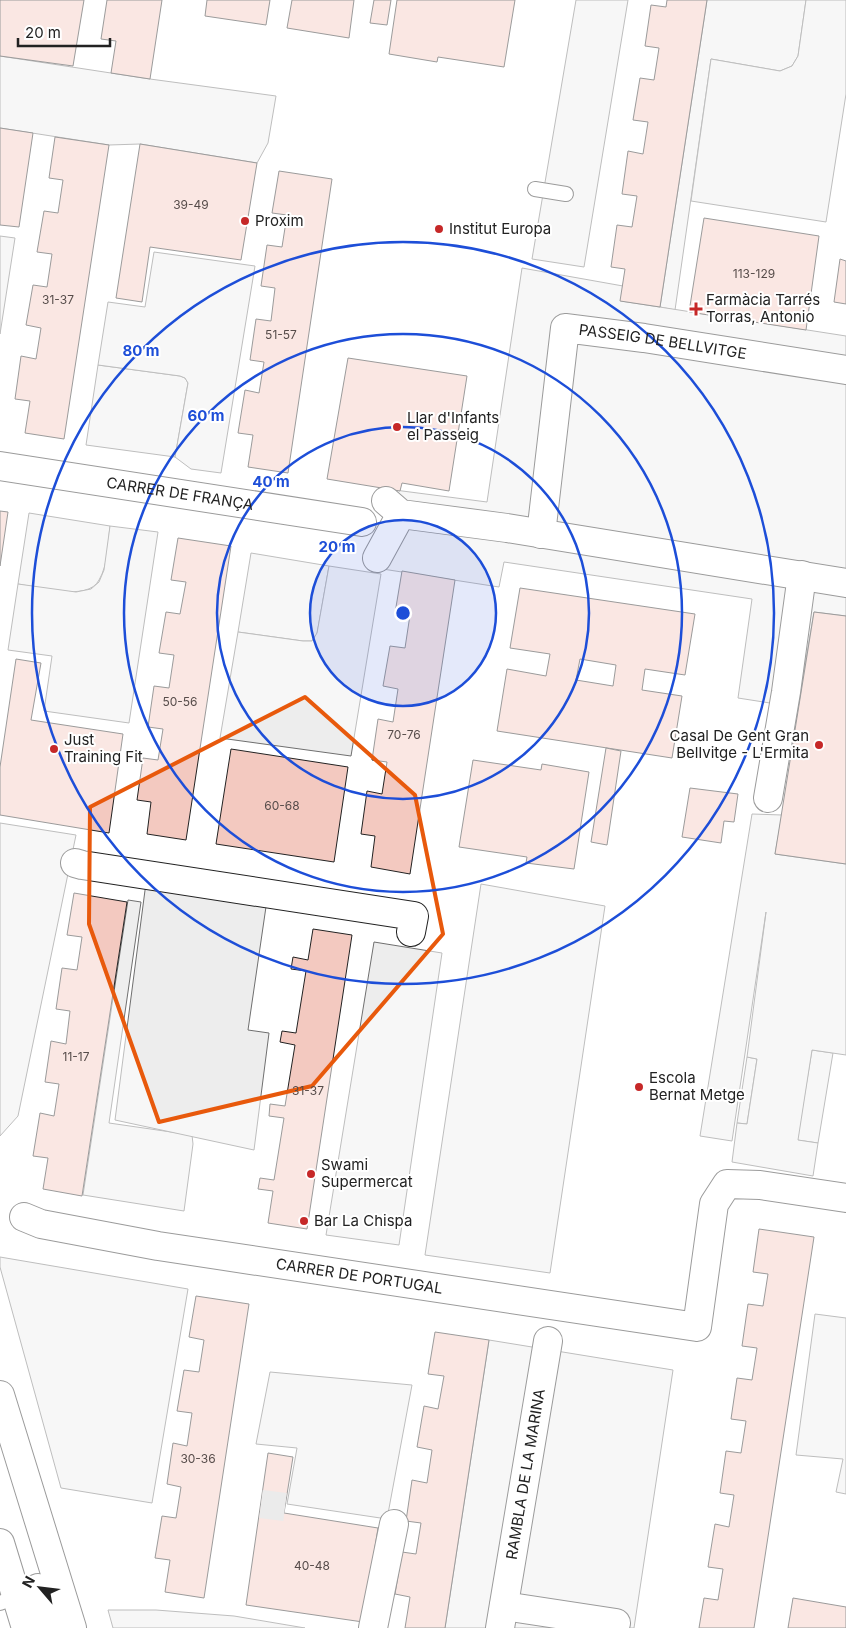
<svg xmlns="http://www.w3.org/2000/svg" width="846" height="1628" font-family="Inter,sans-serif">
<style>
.green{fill:#eee;stroke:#6f6f6f}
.parking{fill:#ededed;stroke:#6f6f6f}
.building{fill:#f3c9c0;stroke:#222;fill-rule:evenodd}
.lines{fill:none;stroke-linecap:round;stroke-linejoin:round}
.street-tunnel{stroke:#d3d3d3;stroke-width:28;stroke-dasharray:28 14;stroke-linecap:butt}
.lane-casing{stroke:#222;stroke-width:16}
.street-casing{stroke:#222;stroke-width:30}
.secondary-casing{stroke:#222;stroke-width:30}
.lane{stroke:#fff;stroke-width:14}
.street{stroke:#fff;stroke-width:28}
.secondary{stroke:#fff;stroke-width:28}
.marked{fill:none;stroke:#e8590c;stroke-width:4;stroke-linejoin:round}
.ring{fill:none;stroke:#1d4ed8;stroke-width:2.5}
.poi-dot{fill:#c62828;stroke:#fff;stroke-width:2}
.labels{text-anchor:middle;stroke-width:4;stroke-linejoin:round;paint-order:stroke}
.number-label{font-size:12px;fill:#564c4a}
.poi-label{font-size:15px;fill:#222;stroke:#fff;text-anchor:start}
.street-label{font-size:15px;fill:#222;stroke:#fff}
.centre{fill:#1d4ed8;stroke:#fff;stroke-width:2.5}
.ring-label{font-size:15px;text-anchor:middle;font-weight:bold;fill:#1d4ed8;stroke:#fff;stroke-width:4;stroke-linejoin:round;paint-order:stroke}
</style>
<rect width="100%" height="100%" fill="#fff"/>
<!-- green -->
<g class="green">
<path d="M707 0H806L798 56 792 66 780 71 711 59 675 310 660 307Z"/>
<path d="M98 365 180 376 185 378 188 383 175 457 86 445Z"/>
<path d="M29 513 110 526C108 543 108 565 99 580 88 602 37 587 18 584Z"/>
<path d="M251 553 329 566 317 634 312 641H303L238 632Z"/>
<path d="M481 884 605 906 550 1273 425 1255Z"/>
<path d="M128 900 141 902 109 1123 192 1135 193 1144 184 1211 83 1195Z"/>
<path d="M812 1050 833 1053 818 1143 797 1140Z"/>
<path d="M747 1057 757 1059 747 1124 737 1123Z"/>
<path d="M489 1340 673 1370 634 1628H445Z"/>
</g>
<!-- parking -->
<g class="parking">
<path d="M576 0H628L584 267 532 259Z"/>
<path d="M806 0H846V94L826 222 691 201 711 59 780 71 792 66 798 56Z"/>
<path d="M0 56 150 79 276 96 268 143 257 163 140 144 109 145 0 128Z"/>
<path d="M0 236 15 238 0 334Z"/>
<path d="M154 252 255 266 221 473 191 469 175 457 188 383 185 378 180 376 98 365 108 302 145 307Z"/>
<path d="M522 268 623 286 621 301 846 336V616L814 612 799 700 795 694 774 695 770 703 738 698 752 599 504 562 499 587 376 568 387 489 487 502Z"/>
<path d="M110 526 158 532 129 723 44 711 52 656 8 650 18 584 76 592 91 589 99 582 104 570Z"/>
<path d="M329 566 381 574 351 756 220 738 238 632 303 641H312L317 633Z"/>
<path d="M752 814 782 815 775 854 846 864V1055L812 1050 798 1140 818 1143 813 1176 732 1162 737 1123 747 1124 757 1059 747 1057 766 912 732 1141 700 1136Z"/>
<path d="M0 823 76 835 18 1116 0 1136Z"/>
<path d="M147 875 268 893 248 1030 269 1033 254 1150 115 1120Z"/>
<path d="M374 942 442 953 399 1245 326 1235Z"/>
<path d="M0 1257 188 1289 152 1503 61 1488 0 1267Z"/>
<path d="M815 1314 846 1318V1494L836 1492 843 1459 796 1455Z"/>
<path d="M270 1372 412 1385 387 1519 287 1504 297 1448 256 1444Z"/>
<path d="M108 1610H156L234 1616 305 1628H113Z"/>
</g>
<!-- building -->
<g class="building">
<path d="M0 0H84L73 66 0 56Z"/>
<path d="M107 0H162L150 79 111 73 116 41 101 39Z"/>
<path d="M207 0H270L266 25 205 16Z"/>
<path d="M292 0H354L349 38 287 28Z"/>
<path d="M374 0H391L387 25 370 23Z"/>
<path d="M397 0H515L504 67 438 57 437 62 389 54Z"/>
<path d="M667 0H707L660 307 620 301 625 269 611 267 617 225 632 227 637 196 622 194 628 151 643 154 648 122 633 120 640 78 654 80 659 48 645 46 651 5 666 7Z"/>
<path d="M0 128 33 133 19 227 0 225Z"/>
<path d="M55 137 109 145 64 439 25 433 30 401 15 399 21 356 36 359 41 328 26 325 33 285 47 287 52 254 37 252 44 211 58 213 63 180 49 178Z"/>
<path d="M140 144 257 163 241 260 150 247 142 302 116 298Z"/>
<path d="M279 171 332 179 288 473 248 467 253 435 238 433 245 390 259 393 264 362 250 360 256 319 271 321 275 288 261 286 267 245 282 247 287 215 272 213Z"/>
<path d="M704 218 819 236 806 330 689 312Z"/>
<path d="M840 259 846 261V304L834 302Z"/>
<path d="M348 358 467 376 449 491 402 483 400 491 327 479Z"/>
<path d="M0 511 8 512 0 566Z"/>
<path d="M178 538 231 546 186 840 147 834 151 802 137 800 143 758 158 760 163 729 148 727 154 686 169 688 174 655 159 653 166 612 180 614 186 582 171 580Z"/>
<path d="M402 571 455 580 410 874 371 867 375 836 361 834 367 791 382 794 387 762 372 760 378 719 393 722 398 689 383 686 390 646 405 648 410 615 395 613Z"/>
<path d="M520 588 695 614 685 675 645 669 642 690 682 696 672 758 497 731 507 669 546 676 550 654 510 648ZM580 659 616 665 613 686 576 680Z"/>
<path d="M814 612 846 616V864L775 854Z"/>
<path d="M16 659 41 663 31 720 123 734 109 833 0 815V767Z"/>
<path d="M606 748 621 751 607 845 591 842Z"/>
<path d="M231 749 348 767 334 862 216 844Z"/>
<path d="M473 760 541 770 542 764 589 772 574 869 526 863 527 857 459 847Z"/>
<path d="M690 788 738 794 734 822 724 821 721 843 682 837Z"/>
<path d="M74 893 127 902 82 1196 43 1189 48 1158 33 1156 40 1113 54 1116 59 1084 45 1082 51 1041 66 1044 70 1011 56 1009 62 968 77 970 82 937 67 935Z"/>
<path d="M313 929 352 935 307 1229 268 1223 273 1191 258 1189 260 1178 274 1180 284 1118 269 1116 270 1104 285 1106 295 1045 280 1042 282 1031 296 1033 306 971 291 969 293 957 308 960Z"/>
<path d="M759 1229 814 1237 754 1628H699L704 1598 718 1600 723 1569 708 1567 715 1524 729 1527 734 1495 720 1493 726 1451 741 1453 746 1421 731 1419 737 1378 752 1380 757 1348 742 1346 748 1304 763 1306 768 1274 753 1272Z"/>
<path d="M196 1296 249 1304 204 1598 165 1592 170 1560 155 1558 162 1516 176 1518 181 1487 167 1484 173 1443 187 1446 192 1413 177 1411 184 1370 199 1372 204 1340 189 1337Z"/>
<path d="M435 1332 489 1340 445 1628H405L410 1597 395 1594 402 1552 416 1554 421 1523 406 1521 412 1480 427 1483 432 1450 417 1447 424 1406 438 1409 444 1376 428 1374Z"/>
<path d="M268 1453 293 1457 284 1513 378 1528 363 1622 246 1605Z"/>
<path d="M793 1598 846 1607V1628H788Z"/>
</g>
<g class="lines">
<!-- street-tunnel -->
<path class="street-tunnel" d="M261 1504 285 1507"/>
<!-- lane casing -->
<g class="lane-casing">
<g id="lane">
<path d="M535 189 566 194"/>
<path d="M0 1603 17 1597"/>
</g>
</g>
<!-- street casing -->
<g class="street-casing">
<g id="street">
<path id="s1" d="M0 466 362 522"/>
<path d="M386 501 401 514 507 528 846 583"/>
<path id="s2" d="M541 534 565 328 644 338 846 370"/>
<path d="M377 558 401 514"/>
<path d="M768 798 786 692 802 575"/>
<path d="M75 863 82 865 414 916 411 932"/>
<path id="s3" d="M24 1217 41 1224 158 1246 697 1327 714 1204 727 1184 760 1185 846 1198"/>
<path d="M504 1606 616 1623"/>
<path d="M373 1628 394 1524"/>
<path id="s4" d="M500 1628 548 1341"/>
</g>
</g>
<!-- secondary casing -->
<g class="secondary-casing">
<g id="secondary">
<path d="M0 1395 72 1628"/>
<path d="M0 1543 26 1628"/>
<path d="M17 1597 38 1588 51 1628"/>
</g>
</g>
<!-- lane -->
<use href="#lane" class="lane"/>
<!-- street -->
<use href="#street" class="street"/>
<!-- secondary -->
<use href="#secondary" class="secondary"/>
</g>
<!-- marked area -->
<path d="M0 0H846V1628H0ZM305 697 415 795 443 934 312 1086 159 1122 89 924 90 807Z" fill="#fff" fill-opacity=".55" fill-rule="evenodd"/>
<path class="marked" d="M305 697 415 795 443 934 312 1086 159 1122 89 924 90 807Z"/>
<!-- distance rings -->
<circle cx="403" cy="613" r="93" fill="#1d4ed8" fill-opacity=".12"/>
<g class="ring">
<circle cx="403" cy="613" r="93"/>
<circle cx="403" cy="613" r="186"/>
<circle cx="403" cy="613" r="279"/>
<circle cx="403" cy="613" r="371"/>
</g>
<!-- markers -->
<g class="poi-dot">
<circle cx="245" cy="221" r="5"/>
<circle cx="439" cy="229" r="5"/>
<path d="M693.5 301.5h5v5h5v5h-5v5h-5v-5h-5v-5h5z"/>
<circle cx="397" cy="427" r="5"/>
<circle cx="819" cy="745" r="5"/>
<circle cx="54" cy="749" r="5"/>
<circle cx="639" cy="1087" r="5"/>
<circle cx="311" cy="1174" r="5"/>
<circle cx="304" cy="1221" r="5"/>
</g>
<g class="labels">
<!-- number labels -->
<g class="number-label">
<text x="191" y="209">39-49</text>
<text x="754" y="278">113-129</text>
<text x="58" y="304">31-37</text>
<text x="281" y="339">51-57</text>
<text x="180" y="706">50-56</text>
<text x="404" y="739">70-76</text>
<text x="282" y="810">60-68</text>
<text x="76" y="1061">11-17</text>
<text x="308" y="1095">31-37</text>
<text x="198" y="1463">30-36</text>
<text x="312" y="1570">40-48</text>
</g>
<!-- poi labels -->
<g class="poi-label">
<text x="255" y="226">Proxim</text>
<text x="449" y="234">Institut Europa</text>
<text x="706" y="305">Farmàcia Tarrés<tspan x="706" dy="17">Torras, Antonio</tspan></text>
<text x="407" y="423">Llar d'Infants<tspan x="407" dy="17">el Passeig</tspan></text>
<text x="809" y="741" text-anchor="end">Casal De Gent Gran<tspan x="809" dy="17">Bellvitge - L'Ermita</tspan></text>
<text x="64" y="745">Just<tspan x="64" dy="17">Training Fit</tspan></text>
<text x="649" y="1083">Escola<tspan x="649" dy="17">Bernat Metge</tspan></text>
<text x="321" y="1170">Swami<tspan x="321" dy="17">Supermercat</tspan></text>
<text x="314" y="1226">Bar La Chispa</text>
</g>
<!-- street labels -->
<g class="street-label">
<text dy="5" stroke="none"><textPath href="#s2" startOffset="306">PASSEIG DE BELLVITGE</textPath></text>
<text dy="5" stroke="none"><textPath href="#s1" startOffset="182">CARRER DE FRANÇA</textPath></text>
<text dy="5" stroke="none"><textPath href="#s3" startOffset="341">CARRER DE PORTUGAL</textPath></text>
<text dy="5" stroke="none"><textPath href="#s4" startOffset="156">RAMBLA DE LA MARINA</textPath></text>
</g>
</g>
<circle cx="403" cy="613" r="8" class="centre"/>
<g class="ring-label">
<text x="141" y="356">80 m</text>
<text x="206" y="421">60 m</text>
<text x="271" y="487">40 m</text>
<text x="337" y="552">20 m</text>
</g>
<!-- north arrow -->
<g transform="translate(40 1588) rotate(298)" stroke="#ffffff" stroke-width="4" paint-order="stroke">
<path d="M0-4L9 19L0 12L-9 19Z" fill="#222222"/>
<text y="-8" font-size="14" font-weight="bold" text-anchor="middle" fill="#222222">N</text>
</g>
<!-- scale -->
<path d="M18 38v8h92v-8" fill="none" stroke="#222222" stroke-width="2.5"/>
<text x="25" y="38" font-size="15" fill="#222222" stroke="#ffffff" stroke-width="4" paint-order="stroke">20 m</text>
</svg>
